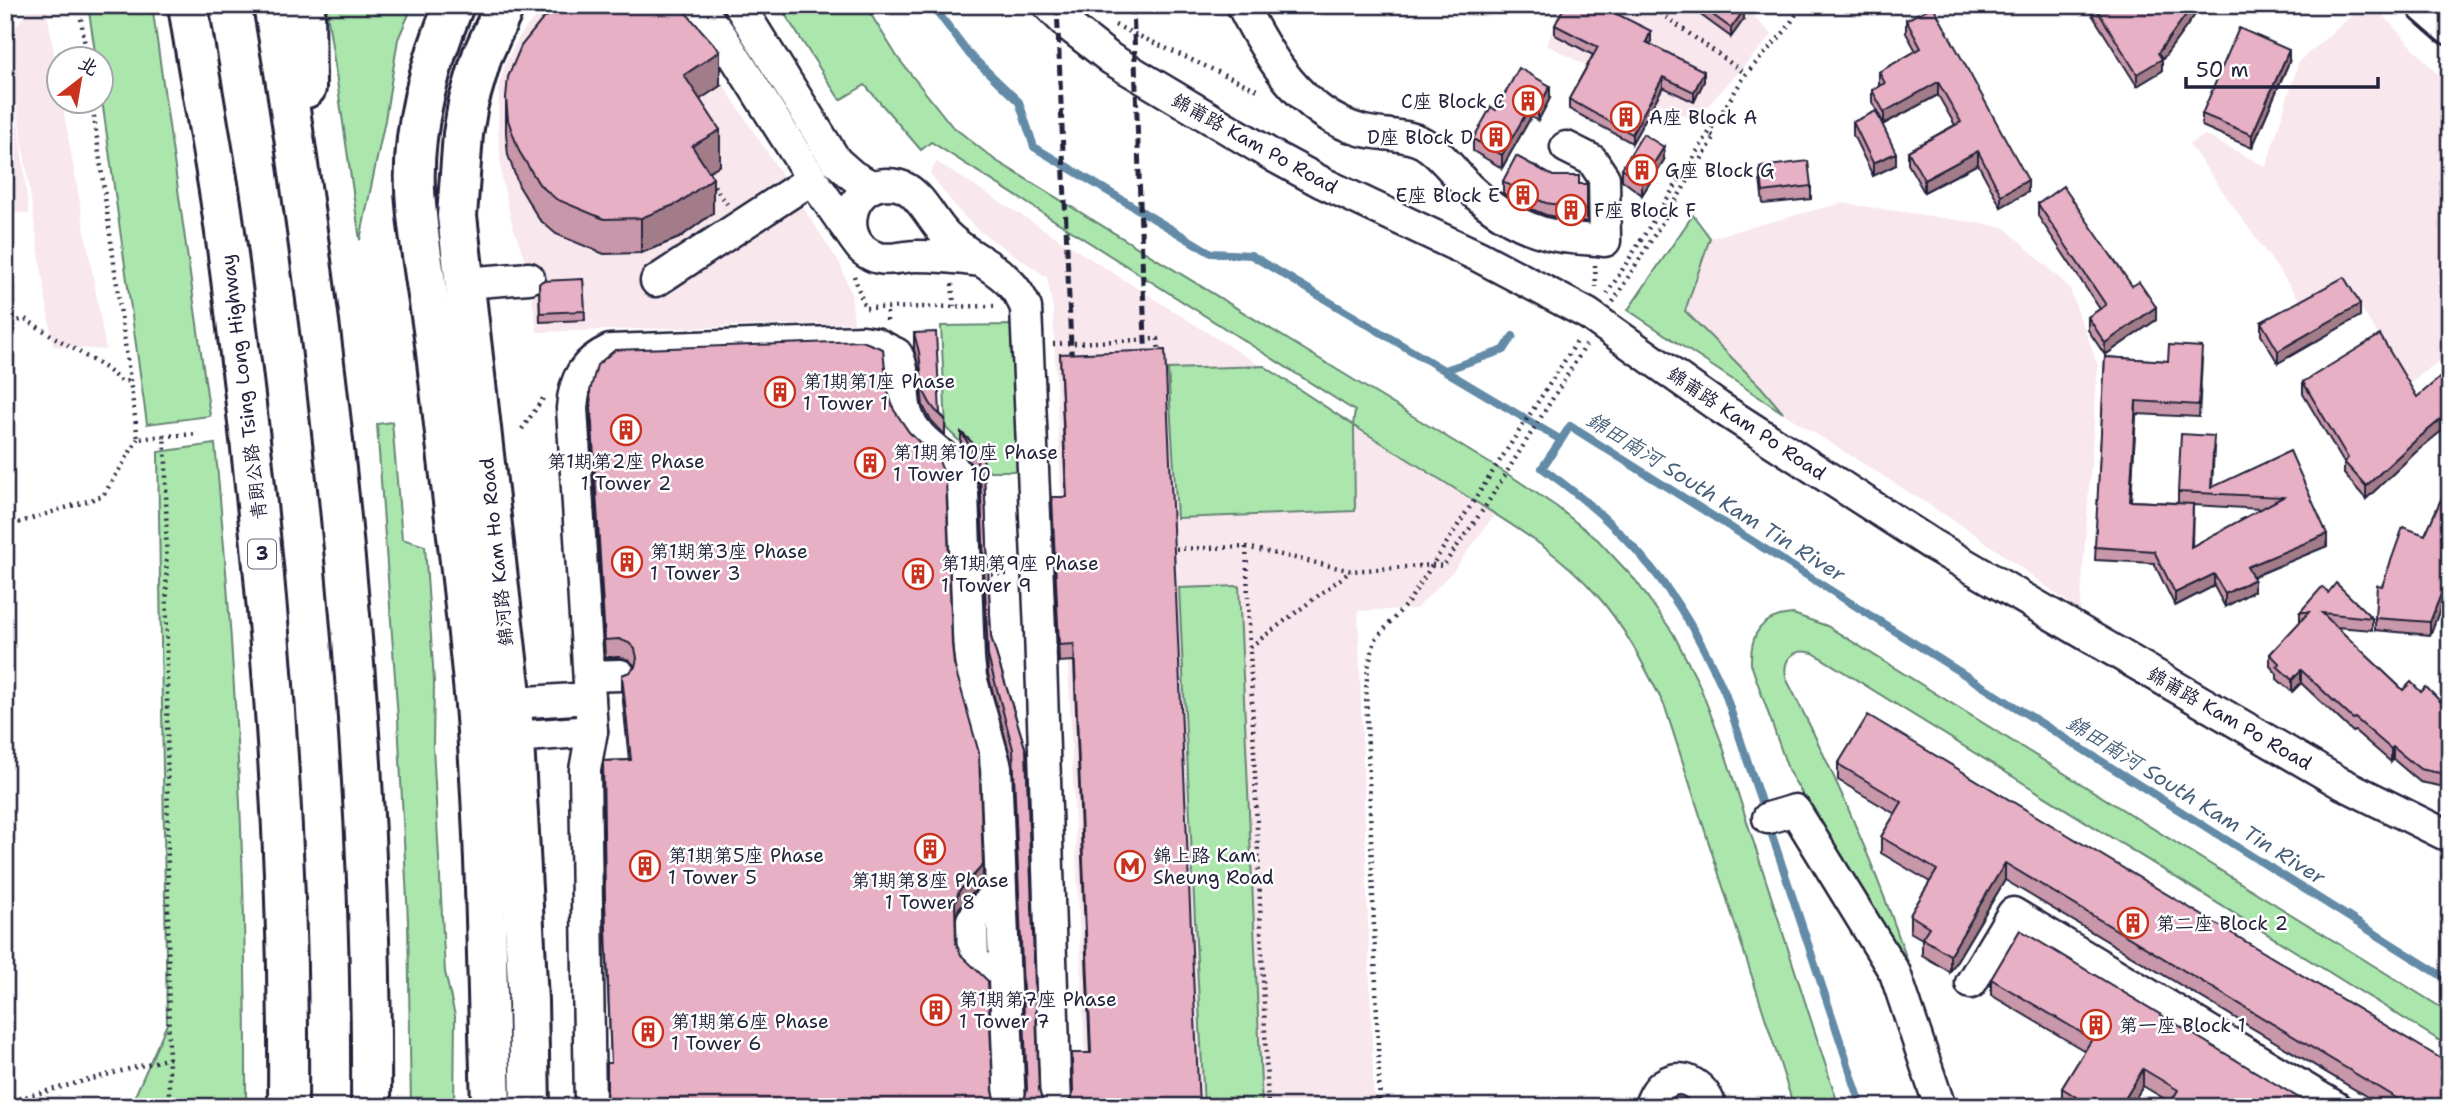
<svg xmlns="http://www.w3.org/2000/svg" width="2455" height="1112" font-family="'Shantell Sans','LXGW WenKai TC',sans-serif">
<style>
.built{fill:#f8e7ed}
.green{fill:#abe7ad;stroke:#668474;stroke-width:2}
.lines{fill:none;stroke-linecap:round;stroke-linejoin:round}
.stream{stroke:#638ba7;stroke-width:8}
.minor-casing{stroke:#22223b;stroke-width:35}
.major-casing{stroke:#22223b;stroke-width:44}
.highway-casing{stroke:#22223b;stroke-width:44}
.path{stroke:#22223b;stroke-width:4.5;stroke-dasharray:2 5;stroke-linecap:butt}
.minor{stroke:#fff;stroke-width:30}
.major{stroke:#fff;stroke-width:38}
.highway{stroke:#fff;stroke-width:38}
.rail{stroke:#22223b;stroke-width:5;stroke-dasharray:10 5;stroke-linecap:butt}
.wall{fill:#c897a9;stroke:#22223b;stroke-width:2;fill-rule:evenodd}
.shaded-wall{fill:#a27b89;stroke:#22223b;stroke-width:2}
.building{fill:#e8b0c4;stroke:#22223b;stroke-width:2}
.labels{text-anchor:middle;stroke-width:5;stroke-linejoin:round;paint-order:stroke}
.shield{fill:#fff;stroke:#646476;stroke-width:2}
.shield-label{font-size:18px;font-weight:bold;fill:#22223b}
.poi-label{font-size:19px;fill:#22223b;stroke:#fff;text-anchor:start}
.street-label{font-size:19px;fill:#22223b;stroke:#fff}
.water-label{font-size:21px;font-style:italic;fill:#485f7a;stroke:#fff}
</style>
<rect width="100%" height="100%" fill="#fff"/>
<filter id="ink" filterUnits="userSpaceOnUse"><feTurbulence type="fractalNoise" baseFrequency=".0143" numOctaves="2"/><feDisplacementMap in="SourceGraphic" scale="14" xChannelSelector="R" yChannelSelector="G"/><feConvolveMatrix kernelMatrix="1 2 1 2 8 2 1 2 1" color-interpolation-filters="sRGB"/></filter>
<g filter="url(#ink)">
<!-- built -->
<g class="built">
<path d="M32 5H46L59 85 60 102H62L106 350 53 346 17 106 5 104V42Z"/>
<path d="M550 5H668L677 14 840 264 851 293 854 323 537 332 528 268 512 224 502 179 498 132 499 86 505 64 515 44 527 26Z"/>
<path d="M1545 5H1743L1772 35 1694 121 1547 45 1557 17Z"/>
<path d="M2380 12 2450 88V352L2409 384 2347 286 2302 303 2189 144 2205 135 2266 167 2299 61 2354 14Z"/>
<path d="M5 112 17 113 29 214 5 211Z"/>
<path d="M937 162 1495 514 1453 571 1416 609 1358 611 1374 1104H1368L1367 1107H1087L1053 309 1047 277 978 230 958 210 930 173Z"/>
<path d="M1842 203 2004 227 2069 287 2098 366 2080 611 1969 530 1783 413 1760 387 1685 311 1710 238Z"/>
</g>
<!-- green -->
<g class="green">
<path d="M88 5H152L210 416 147 424 102 100V60L96 59Z"/>
<path d="M326 5H413L398 39 385 120 360 240Z"/>
<path d="M779 5H865L898 58 951 125 995 160 1517 480 1557 507 1598 540 1636 581 1673 633 1699 684 1722 744 1839 1107H1794L1665 707C1645 667 1625 626 1595 593 1560 553 1512 525 1468 497 1430 473 1392 449 1354 426L1355 511 1177 518 1168 369 1264 366 1353 425 1355 411 931 142 921 150 865 85 840 100Z"/>
<path d="M1693 215 1710 238 1685 311 1761 387 1783 413 1628 310Z"/>
<path d="M1012 325 1018 471H990L946 428 941 326Z"/>
<path d="M392 422 402 539 425 546 434 682 433 746 445 972 455 1016 454 1107H411L408 921 398 719 377 424Z"/>
<path d="M215 444C236 664 247 885 246 1107H130L167 1024 158 452Z"/>
<path d="M1239 586 1262 1107H1204L1179 588Z"/>
<path d="M1793 614 1827 626 2450 1013V1047L1813 653C1793 647 1781 660 1787 680 1835 773 1876 868 1910 968L1789 772 1751 664C1750 633 1761 616 1793 614Z"/>
</g>
<g class="lines">
<!-- stream -->
<g class="stream">
<path d="M932 5 970 55 1019 102 1034 147 1211 253 1251 255 1561 440 1570 426 2450 981"/>
<path d="M1445 370 1504 350 1513 336"/>
<path d="M1561 440 1542 468C1631 531 1681 593 1725 693L1862 1107"/>
</g>
<!-- minor casing -->
<g class="minor-casing">
<g id="minor">
<path d="M697 5 721 35 812 179 855 240"/>
<path d="M739 5 836 161 853 176 873 187"/>
<path d="M1048 5 1069 26 1111 59 1275 157 1323 183 1478 256 1588 314 1719 407 1934 546 2339 782 2450 837"/>
<path d="M1242 5C1268 56 1301 113 1360 130 1380 136 1405 133 1423 143 1441 153 1455 174 1469 188 1492 210 1521 228 1552 235 1569 239 1588 239 1605 241L1604 178 1592 160 1566 147"/>
<path d="M980 261C959 258 938 256 916 256 904 256 891 261 879 258 838 248 844 186 886 184 893 184 901 185 907 189 922 198 932 220 945 234 974 263 1010 268 1026 308L1040 631 1056 1107"/>
<path d="M656 281 812 179"/>
<path d="M464 283 529 278"/>
<path d="M589 676 620 675"/>
<path d="M512 703 590 698"/>
<path d="M514 737 592 731"/>
<path d="M1768 818 1795 810 1895 973 1940 1107"/>
<path d="M1001 889 972 920 973 960 1004 989"/>
<path d="M1971 983 2013 913 2336 1107"/>
<path d="M590 1107 585 770 592 731 572 408C574 379 584 362 610 350L863 341 875 343 897 354C908 375 899 399 909 419 924 451 955 451 963 493L969 659 971 677 996 767 1010 1107"/>
<path d="M1649 1107C1653 1098 1656 1089 1664 1084 1684 1070 1705 1088 1711 1107"/>
</g>
</g>
<!-- major casing -->
<g class="major-casing">
<g id="major">
<path d="M454 5C430 63 412 127 415 190 418 247 431 304 437 361 449 476 465 590 475 705 486 839 487 973 491 1107"/>
<path d="M505 5 482 56 468 104 463 134 457 216 512 703 528 1001 530 1107"/>
<path d="M2427 5 2450 25"/>
</g>
</g>
<!-- highway casing -->
<g class="highway-casing">
<g id="highway">
<path d="M188 5C198 69 210 133 220 197 230 263 237 330 245 396 273 632 290 869 288 1107"/>
<path d="M273 5C292 113 306 222 320 330 352 588 373 847 371 1107"/>
<path d="M305 5 306 88"/>
</g>
</g>
<!-- path -->
<g class="path">
<path d="M79 5 87 60"/>
<path d="M1649 5 1746 74"/>
<path d="M1115 25 1260 91"/>
<path d="M92 102 138 439 164 436 166 463 169 1107"/>
<path d="M710 180 727 204"/>
<path d="M1595 265 1596 287"/>
<path d="M854 276 865 308 994 306"/>
<path d="M952 284 954 306"/>
<path d="M1607 294 1746 74 1786 30 1802 5"/>
<path d="M1613 302 1715 137 1708 133"/>
<path d="M887 321V307"/>
<path d="M5 324 25 319 105 368 122 382 130 381"/>
<path d="M1053 344 1158 339 1159 355"/>
<path d="M522 429 544 397"/>
<path d="M164 436 199 434"/>
<path d="M5 527 103 496 138 439"/>
<path d="M1246 547 1268 1107"/>
<path d="M1169 549 1246 547 1352 571 1433 565 1443 566 1485 507 1586 345"/>
<path d="M991 574H1010"/>
<path d="M1250 647 1351 571"/>
<path d="M5 1098H21L170 1058"/>
<path d="M1380 1107 1366 689 1368 668 1375 640 1409 601 1578 340"/>
</g>
<!-- minor -->
<use href="#minor" class="minor"/>
<!-- major -->
<use href="#major" class="major"/>
<!-- highway -->
<use href="#highway" class="highway"/>
<!-- rail -->
<g class="rail">
<path d="M1057 5 1072 372"/>
<path d="M1133 5 1146 369"/>
</g>
</g>
<!-- wall -->
<g class="wall">
<path d="M1687 5H1737L1744 19 1731 37Z"/>
<path d="M1884 5H1899L1895 12Z"/>
<path d="M2086 5H2202L2162 60V71L2137 86Z"/>
<path d="M1906 20 2028 192 2001 207 1978 164 1924 192 1908 164V151L1955 125 1938 95 1884 124 1872 102V90L1879 86V72L1916 51 1906 33Z"/>
<path d="M1555 25 1651 41 1650 44 1704 81 1694 102 1663 87 1632 143 1569 109V99L1593 55 1555 35Z"/>
<path d="M2289 62 2252 148 2202 126V114Z"/>
<path d="M720 86 700 99 720 165 709 171 713 213 679 238 641 253 604 254 556 234 539 219 519 186 508 155 506 133V98Z"/>
<path d="M1550 98 1538 121 1531 117 1502 168 1473 151V139L1496 110Z"/>
<path d="M1853 122 1896 165 1873 176 1853 135Z"/>
<path d="M1664 160 1642 195 1622 180V168Z"/>
<path d="M1760 167 1811 186V199L1763 204 1760 179Z"/>
<path d="M1553 176 1579 184H1587V222L1546 215 1526 207 1503 193V181Z"/>
<path d="M2038 204 2132 286 2156 320 2105 355 2088 330V317L2100 309 2038 216Z"/>
<path d="M583 279 585 320 540 322 539 284Z"/>
<path d="M2360 316 2278 363 2261 335V322Z"/>
<path d="M914 333 940 414 945 419V435L930 419 923 406 919 368 914 349Z"/>
<path d="M1060 354 1199 1107 1066 1104 1072 1097 1090 1053 1074 661 1059 662 1052 497H1066Z"/>
<path d="M2105 357 2168 361 2202 359 2199 417 2136 414 2131 501 2178 503V492L2214 448 2212 488 2290 451 2327 546 2253 577 2254 591 2225 607 2214 586 2175 606 2154 563 2095 560ZM2193 505 2262 509 2192 547Z"/>
<path d="M2303 382 2416 452 2366 499 2344 474V463L2303 394Z"/>
<path d="M887 389 952 644 983 882 959 908 955 919 600 1104 606 1098 611 1063 605 918 603 761 629 760 622 692V675L630 672 635 666 629 660 619 657H605L590 408V391Z"/>
<path d="M961 432 983 453 991 637 1026 751 1039 1090 1042 1100 1048 1105 1020 1104 1025 1098 1027 1091 1013 766 988 674 980 488 975 471 961 449Z"/>
<path d="M2449 482 2450 583 2430 635 2375 630V618L2382 586 2425 535Z"/>
<path d="M2328 593 2372 618V630L2336 627 2403 690 2421 692 2450 711V788L2420 782 2393 759 2391 762 2355 731 2353 732 2301 683 2292 692 2277 679V674L2270 666V654L2300 622V612Z"/>
<path d="M1838 764 2450 1107H2384L2005 880 1950 972 1922 955V939L1910 932V915L1930 882 1881 853V837L1895 814 1838 780Z"/>
<path d="M1991 979 2314 1107 2170 1102 2143 1086 2130 1107H2065L2062 1105V1088L2085 1051 1991 995Z"/>
</g>
<!-- shaded-wall -->
<g class="shaded-wall">
<path d="M2193 5H2202L2162 60V71L2137 86V74L2158 53Z"/>
<path d="M1744 10V19L1731 37V28Z"/>
<path d="M1651 31V41L1646 52V42Z"/>
<path d="M2289 50V62L2252 148V135Z"/>
<path d="M720 51V86L684 110V75Z"/>
<path d="M1704 71V81L1694 102V92Z"/>
<path d="M1663 77V87L1632 143V134Z"/>
<path d="M1938 82V95L1884 124V112Z"/>
<path d="M1550 86V98L1538 121V109Z"/>
<path d="M1531 105V117L1502 168V155Z"/>
<path d="M720 130V165L692 181V146Z"/>
<path d="M1664 147V160L1642 195V182Z"/>
<path d="M1978 151V164L1924 192V180Z"/>
<path d="M1896 153V165L1873 176V163Z"/>
<path d="M713 178V213L679 238 641 253V218Z"/>
<path d="M2028 180V192L2001 207V195Z"/>
<path d="M2360 304V316L2278 363V351Z"/>
<path d="M2156 307V320L2105 355V343Z"/>
<path d="M2136 401V414L2130 513V501Z"/>
<path d="M2450 412V424L2416 452 2366 499V486L2416 440Z"/>
<path d="M2327 534V546L2247 579V567Z"/>
<path d="M2450 571V583L2430 635V622Z"/>
<path d="M2214 574V586L2175 606V593Z"/>
<path d="M2254 579V591L2225 607V594Z"/>
<path d="M2301 670V683L2292 692V680Z"/>
<path d="M2393 747V759L2391 762V749Z"/>
<path d="M2005 863V880L1950 972V955Z"/>
<path d="M983 865V882L959 908 955 919V902L959 891Z"/>
<path d="M2143 1069V1086L2130 1107H2120Z"/>
<path d="M2450 1095V1107H2443Z"/>
</g>
<!-- building -->
<g class="building">
<path d="M562 5H672L687 14 720 51 684 75 720 130 692 146 713 178 679 203 641 218 604 219 556 199 539 184 519 151 508 120 506 98 508 77 521 46 542 20Z"/>
<path d="M1565 5H1599L1651 31 1646 42 1704 71 1694 92 1663 77 1632 134 1569 99 1598 47 1555 25Z"/>
<path d="M1699 5H1737L1744 10 1731 28Z"/>
<path d="M2094 5H2193L2158 53 2162 59 2137 74Z"/>
<path d="M1933 6 2028 180 2001 195 1978 151 1924 180 1908 151 1961 122 1938 82 1884 112 1872 90 1885 83 1879 72 1921 48 1906 20Z"/>
<path d="M2239 28 2289 50 2252 135 2202 114Z"/>
<path d="M1519 68 1550 86 1538 109 1531 105 1502 155 1473 139 1491 107 1496 110Z"/>
<path d="M1876 111 1896 153 1873 163 1853 122Z"/>
<path d="M1643 134 1664 147 1642 182 1622 168Z"/>
<path d="M1516 156 1553 176H1579V184H1587V209L1546 203 1526 195 1503 181Z"/>
<path d="M1808 161 1811 186 1763 192 1760 167Z"/>
<path d="M2063 186 2132 286 2139 282 2156 307 2105 343 2088 317 2106 305 2038 204Z"/>
<path d="M2344 277 2360 304 2278 351 2261 322Z"/>
<path d="M583 279 585 311 540 313 539 284 542 281Z"/>
<path d="M936 332 940 414 945 419 935 410 930 403 923 390 919 352 914 333Z"/>
<path d="M2380 335 2417 397 2450 369V412L2416 440 2366 486 2344 462 2348 458 2303 382Z"/>
<path d="M862 341 883 349 887 389 894 410 909 432 939 461 946 479 952 644 954 664 979 753 983 865 959 891 955 902 956 943 961 955 988 981 993 1091 995 1099 1001 1105 1010 1107H592L600 1104 606 1098 607 1090V1063H611L605 901 603 761 631 760 622 675 630 672 635 667 637 658 635 649 629 643 619 639 605 640 590 391 597 365 615 350Z"/>
<path d="M2169 345 2202 347 2199 405 2136 401 2130 501 2193 504 2191 547 2283 497 2178 492 2181 434 2214 436 2211 488 2290 451 2327 534 2247 567 2254 579 2225 594 2214 574 2175 593 2154 551 2095 547 2105 357 2168 361Z"/>
<path d="M1165 350 1199 1107H1058L1066 1104 1072 1097 1073 1090 1072 1053H1091L1074 644 1059 645 1052 497H1067L1060 354Z"/>
<path d="M961 432 983 453 991 637 1026 751 1039 1090 1042 1100 1048 1105 1055 1107H1013L1020 1104 1025 1098 1027 1089 1013 749 988 656 980 471 975 454Z"/>
<path d="M2449 482 2450 571 2430 622 2375 618 2377 585 2382 586 2403 527 2425 535Z"/>
<path d="M2336 583 2372 618 2322 613 2403 690 2411 682 2421 692 2426 687 2450 711V775L2420 769 2393 747 2391 749 2355 718 2353 719 2301 670 2292 680 2277 666 2280 664 2270 654 2309 612H2300L2322 587 2328 593Z"/>
<path d="M1868 715 2450 1064V1095L2443 1107H2411L2005 863 1950 955 1922 938 1929 927 1910 915 1937 870 1881 837 1902 802 1838 764Z"/>
<path d="M2020 930 2314 1107H2168L2178 1090 2143 1069 2120 1107H2092L2062 1088 2092 1039 1991 979Z"/>
<path d="M574 1096 582 1105 589 1107H574Z"/>
</g>
</g>
<!-- icons -->
<defs>
<g id="building-ring" transform="scale(1.575)"><circle r="9.5" fill="#fff" stroke="#c8321e" stroke-width="1.5"/><path d="M-4-6H4V6H1V3H-1V6H-4ZM-2.5-4.3h1.7v1.8h-1.7ZM.8-4.3h1.7v1.8H.8ZM-2.5-1h1.7V.8h-1.7ZM.8-1h1.7V.8H.8Z" fill="#c8321e"/></g>
<g id="metro-ring" transform="scale(1.575)"><circle r="9.5" fill="#fff" stroke="#c8321e" stroke-width="1.5"/><path d="M-5.5 5V-5H-3L0 0L3-5H5.5V5H3V-.5L0 4L-3-.5V5Z" fill="#c8321e"/></g>
</defs>
<g fill-rule="evenodd">
<use href="#building-ring" x="1528" y="101"/>
<use href="#building-ring" x="1626" y="117"/>
<use href="#building-ring" x="1496" y="137"/>
<use href="#building-ring" x="1642" y="170"/>
<use href="#building-ring" x="1523" y="195"/>
<use href="#building-ring" x="1571" y="210"/>
<use href="#building-ring" x="780" y="392"/>
<use href="#building-ring" x="626" y="430"/>
<use href="#building-ring" x="870" y="463"/>
<use href="#building-ring" x="627" y="562"/>
<use href="#building-ring" x="918" y="574"/>
<use href="#building-ring" x="930" y="849"/>
<use href="#building-ring" x="645" y="866"/>
<use href="#metro-ring" x="1130" y="866"/>
<use href="#building-ring" x="2133" y="923"/>
<use href="#building-ring" x="936" y="1010"/>
<use href="#building-ring" x="2096" y="1025"/>
<use href="#building-ring" x="648" y="1032"/>
</g>
<g class="labels">
<!-- shield labels -->
<rect class="shield" x="248" y="539.5" width="28" height="29" rx="5"/>
<g class="shield-label">
<text x="262" y="560">3</text>
</g>
<!-- poi labels -->
<g class="poi-label">
<text x="1505" y="108" text-anchor="end">C座 Block C</text>
<text x="1649" y="124">A座 Block A</text>
<text x="1473" y="144" text-anchor="end">D座 Block D</text>
<text x="1665" y="177">G座 Block G</text>
<text x="1500" y="202" text-anchor="end">E座 Block E</text>
<text x="1594" y="217">F座 Block F</text>
<text x="803" y="388">第1期第1座 Phase<tspan x="803" dy="22">1 Tower 1</tspan></text>
<text x="893" y="459">第1期第10座 Phase<tspan x="893" dy="22">1 Tower 10</tspan></text>
<text x="626" y="468" text-anchor="middle">第1期第2座 Phase<tspan x="626" dy="22">1 Tower 2</tspan></text>
<text x="650" y="558">第1期第3座 Phase<tspan x="650" dy="22">1 Tower 3</tspan></text>
<text x="941" y="570">第1期第9座 Phase<tspan x="941" dy="22">1 Tower 9</tspan></text>
<text x="668" y="862">第1期第5座 Phase<tspan x="668" dy="22">1 Tower 5</tspan></text>
<text x="1153" y="862">錦上路 Kam<tspan x="1153" dy="22">Sheung Road</tspan></text>
<text x="930" y="887" text-anchor="middle">第1期第8座 Phase<tspan x="930" dy="22">1 Tower 8</tspan></text>
<text x="2156" y="930">第二座 Block 2</text>
<text x="959" y="1006">第1期第7座 Phase<tspan x="959" dy="22">1 Tower 7</tspan></text>
<text x="671" y="1028">第1期第6座 Phase<tspan x="671" dy="22">1 Tower 6</tspan></text>
<text x="2119" y="1032">第一座 Block 1</text>
</g>
<!-- street labels -->
<g class="street-label">
<text transform="translate(1255 143) rotate(29)" y="7">錦莆路 Kam Po Road</text>
<text transform="translate(243 387) rotate(-97)" y="7">青朗公路 Tsing Long Highway</text>
<text transform="translate(1747 423) rotate(34)" y="7">錦莆路 Kam Po Road</text>
<text transform="translate(496 552) rotate(-96)" y="7">錦河路 Kam Ho Road</text>
<text transform="translate(2230 718) rotate(30)" y="7">錦莆路 Kam Po Road</text>
</g>
<!-- water labels -->
<g class="water-label">
<text transform="translate(1716 497) rotate(32)" y="7">錦田南河 South Kam Tin River</text>
<text transform="translate(2196 800) rotate(32)" y="7">錦田南河 South Kam Tin River</text>
</g>
</g>
<!-- margin -->
<rect width="2455" height="1112" fill="none" stroke="#fff" stroke-width="28"/>
<rect x="14" y="14" width="2427" height="1084" fill="none" stroke="#22223b" stroke-width="2.5" filter="url(#ink)"/>
<!-- north arrow -->
<g transform="translate(80 80) rotate(31)"><circle r="33" fill="#ffffff" stroke="#a7a7b1" stroke-width="2"/>
<path d="M0-5L12 26L0 18L-12 26Z" fill="#c8321e"/>
<text y="-10" font-size="19" font-weight="bold" text-anchor="middle" fill="#22223b">北</text>
</g>
<!-- scale -->
<path d="M2186 77v10h192v-10" fill="none" stroke="#22223b" stroke-width="3.5"/>
<text x="2196" y="77" font-size="21" fill="#22223b" stroke="#ffffff" stroke-width="5" paint-order="stroke">50 m</text>
</svg>
